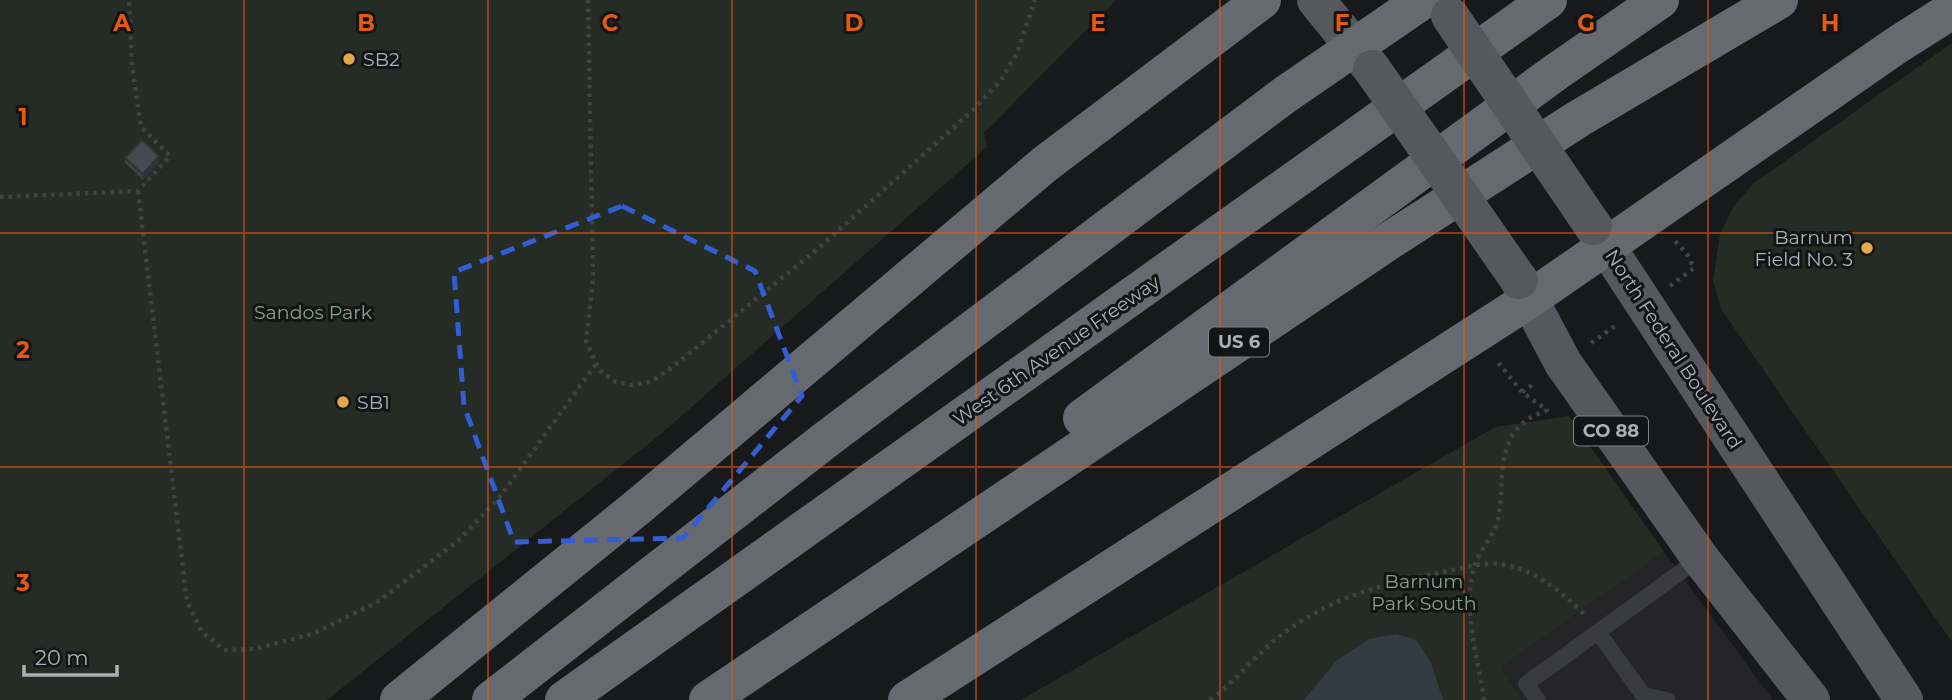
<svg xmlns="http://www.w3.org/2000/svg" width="1952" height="700" font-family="Montserrat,sans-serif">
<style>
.built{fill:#252527}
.green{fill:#252c25}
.water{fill:#333c42}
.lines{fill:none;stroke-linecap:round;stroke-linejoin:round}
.path{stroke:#404246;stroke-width:4.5;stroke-dasharray:3.5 5;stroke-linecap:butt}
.service{stroke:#3a3b3f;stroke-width:16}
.primary{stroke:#56585e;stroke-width:38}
.motorway{stroke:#666970;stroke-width:38}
.primary-bridge{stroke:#56585e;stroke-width:38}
.wall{fill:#3e3f42}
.shaded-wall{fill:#323336}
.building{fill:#48494d;stroke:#323336;stroke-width:2}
.marked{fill:none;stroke:#325dd3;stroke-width:5;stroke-dasharray:14 9;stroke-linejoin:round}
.grid{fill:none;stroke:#e8590c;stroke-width:2;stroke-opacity:0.55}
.poi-dot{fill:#e2a849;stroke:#131415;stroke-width:2.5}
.labels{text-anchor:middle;stroke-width:6;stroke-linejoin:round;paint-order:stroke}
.shield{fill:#131415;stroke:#7e8188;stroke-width:2}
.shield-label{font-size:18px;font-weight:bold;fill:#acb0b9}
.poi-label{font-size:19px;fill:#acb0b9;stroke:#131415;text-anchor:start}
.park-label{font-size:19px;fill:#85a286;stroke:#131415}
.street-label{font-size:19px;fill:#acb0b9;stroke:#131415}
.grid-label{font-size:23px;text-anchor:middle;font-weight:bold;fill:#e8590c;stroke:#131415;stroke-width:6;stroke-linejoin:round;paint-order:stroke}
</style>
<rect width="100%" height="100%" fill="#18191a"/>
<!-- built -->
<path class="built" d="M1664 552 1773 700H1522L1500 668Z"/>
<!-- green -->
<g class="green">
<path d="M0 0H1116L984 133 987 147 662 433 327 700H0Z"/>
<path d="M1952 43V642L1721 309 1713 281 1720 234 1733 207 1754 183Z"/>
<path d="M1569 416 1664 552 1500 668 1522 700H1021L1495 427Z"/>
</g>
<!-- water -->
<path class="water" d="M1397 634 1416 640 1431 663 1443 700H1304L1337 660 1369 639Z"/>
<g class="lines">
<!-- path -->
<g class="path">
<path d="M588 0 593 279 586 341 599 370 616 382 631 385 650 382 670 369 820 247 972 111 1001 80 1017 53 1035 0"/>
<path d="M138 191 187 602 202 632 224 650 255 649 312 634 376 603 458 541 499 498 596 364"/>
<path d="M0 197 138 191 170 156 141 127 132 66 129 0"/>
<path d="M1670 286 1694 268 1687 254 1674 240"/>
<path d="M1591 343 1618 324"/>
<path d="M1522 392 1535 383"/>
<path d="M1210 700C1236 681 1255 655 1281 635 1333 596 1385 583 1448 571 1467 567 1486 561 1506 565 1539 572 1561 592 1585 615"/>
<path d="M1484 700C1478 657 1462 611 1474 567 1479 550 1494 537 1498 519 1505 488 1495 447 1523 423 1529 417 1539 414 1547 410L1522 392 1497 361"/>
</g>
<!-- service -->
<g class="service">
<path d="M1598 632 1643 695 1667 700"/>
<path d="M1538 700 1526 684 1700 558"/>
</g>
<!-- primary -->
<g class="primary">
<path d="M1316 0 1372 69"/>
<path d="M1593 226 1904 700"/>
<path d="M1519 280 1563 363 1700 558 1811 700"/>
</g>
<!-- motorway -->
<g class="motorway">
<path d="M1082 418 1556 72 1660 0"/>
<path d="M399 700 639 506 1045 164 1262 0"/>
<path d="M491 700 828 438 1286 94 1423 0"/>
<path d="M564 700 1548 0"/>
<path d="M708 700 1389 241 1578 119 1779 0"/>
<path d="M907 700 1530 299 1897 45 1952 10"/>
</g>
<!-- primary-bridge -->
<g class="primary-bridge">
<path d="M1450 16 1593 226"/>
<path d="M1372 69 1519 280"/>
</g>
</g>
<!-- wall -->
<path class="wall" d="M125 158 159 162 143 180 125 163Z"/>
<!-- shaded-wall -->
<path class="shaded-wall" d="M159 156V162L143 180V174Z"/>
<!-- building -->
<path class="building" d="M142 140 159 156 143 174 125 158Z"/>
<!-- marked area -->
<path class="marked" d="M622 206 755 271 802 396 683 538 514 542 464 406 454 272Z"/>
<!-- grid -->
<path class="grid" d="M244 0V700M488 0V700M732 0V700M976 0V700M1220 0V700M1464 0V700M1708 0V700M0 233H1952M0 467H1952"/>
<!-- markers -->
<g class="poi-dot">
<circle cx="349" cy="59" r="7"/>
<circle cx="1867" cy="248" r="7"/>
<circle cx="343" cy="402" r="7"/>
</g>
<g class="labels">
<!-- shield labels -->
<g class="shield">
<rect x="1209" y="327.5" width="60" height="29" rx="5"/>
<rect x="1574" y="416.5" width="74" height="29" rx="5"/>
</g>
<g class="shield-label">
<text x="1239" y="348">US 6</text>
<text x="1611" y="437">CO 88</text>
</g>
<!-- poi labels -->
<g class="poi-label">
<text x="363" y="66">SB2</text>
<text x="1853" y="244" text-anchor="end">Barnum<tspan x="1853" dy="22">Field No. 3</tspan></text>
<text x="357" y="409">SB1</text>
</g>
<!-- park labels -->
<g class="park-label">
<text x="313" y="319">Sandos Park</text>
<text x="1424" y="588">Barnum<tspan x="1424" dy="22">Park South</tspan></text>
</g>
<!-- street labels -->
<g class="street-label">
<text transform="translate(1674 349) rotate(57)" y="7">North Federal Boulevard</text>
<text transform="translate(1056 350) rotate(-35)" y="7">West 6th Avenue Freeway</text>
</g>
</g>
<g class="grid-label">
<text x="122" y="31">A</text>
<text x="366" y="31">B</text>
<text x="610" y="31">C</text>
<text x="854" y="31">D</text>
<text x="1098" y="31">E</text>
<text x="1342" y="31">F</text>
<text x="1586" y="31">G</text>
<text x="1830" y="31">H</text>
<text x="23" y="125">1</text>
<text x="23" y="358">2</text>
<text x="23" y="591">3</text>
</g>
<!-- scale -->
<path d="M24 665v10h93v-10" fill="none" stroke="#acb0b9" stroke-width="3.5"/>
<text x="35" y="665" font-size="21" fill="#acb0b9" stroke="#131415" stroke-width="5" paint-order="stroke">20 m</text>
</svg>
